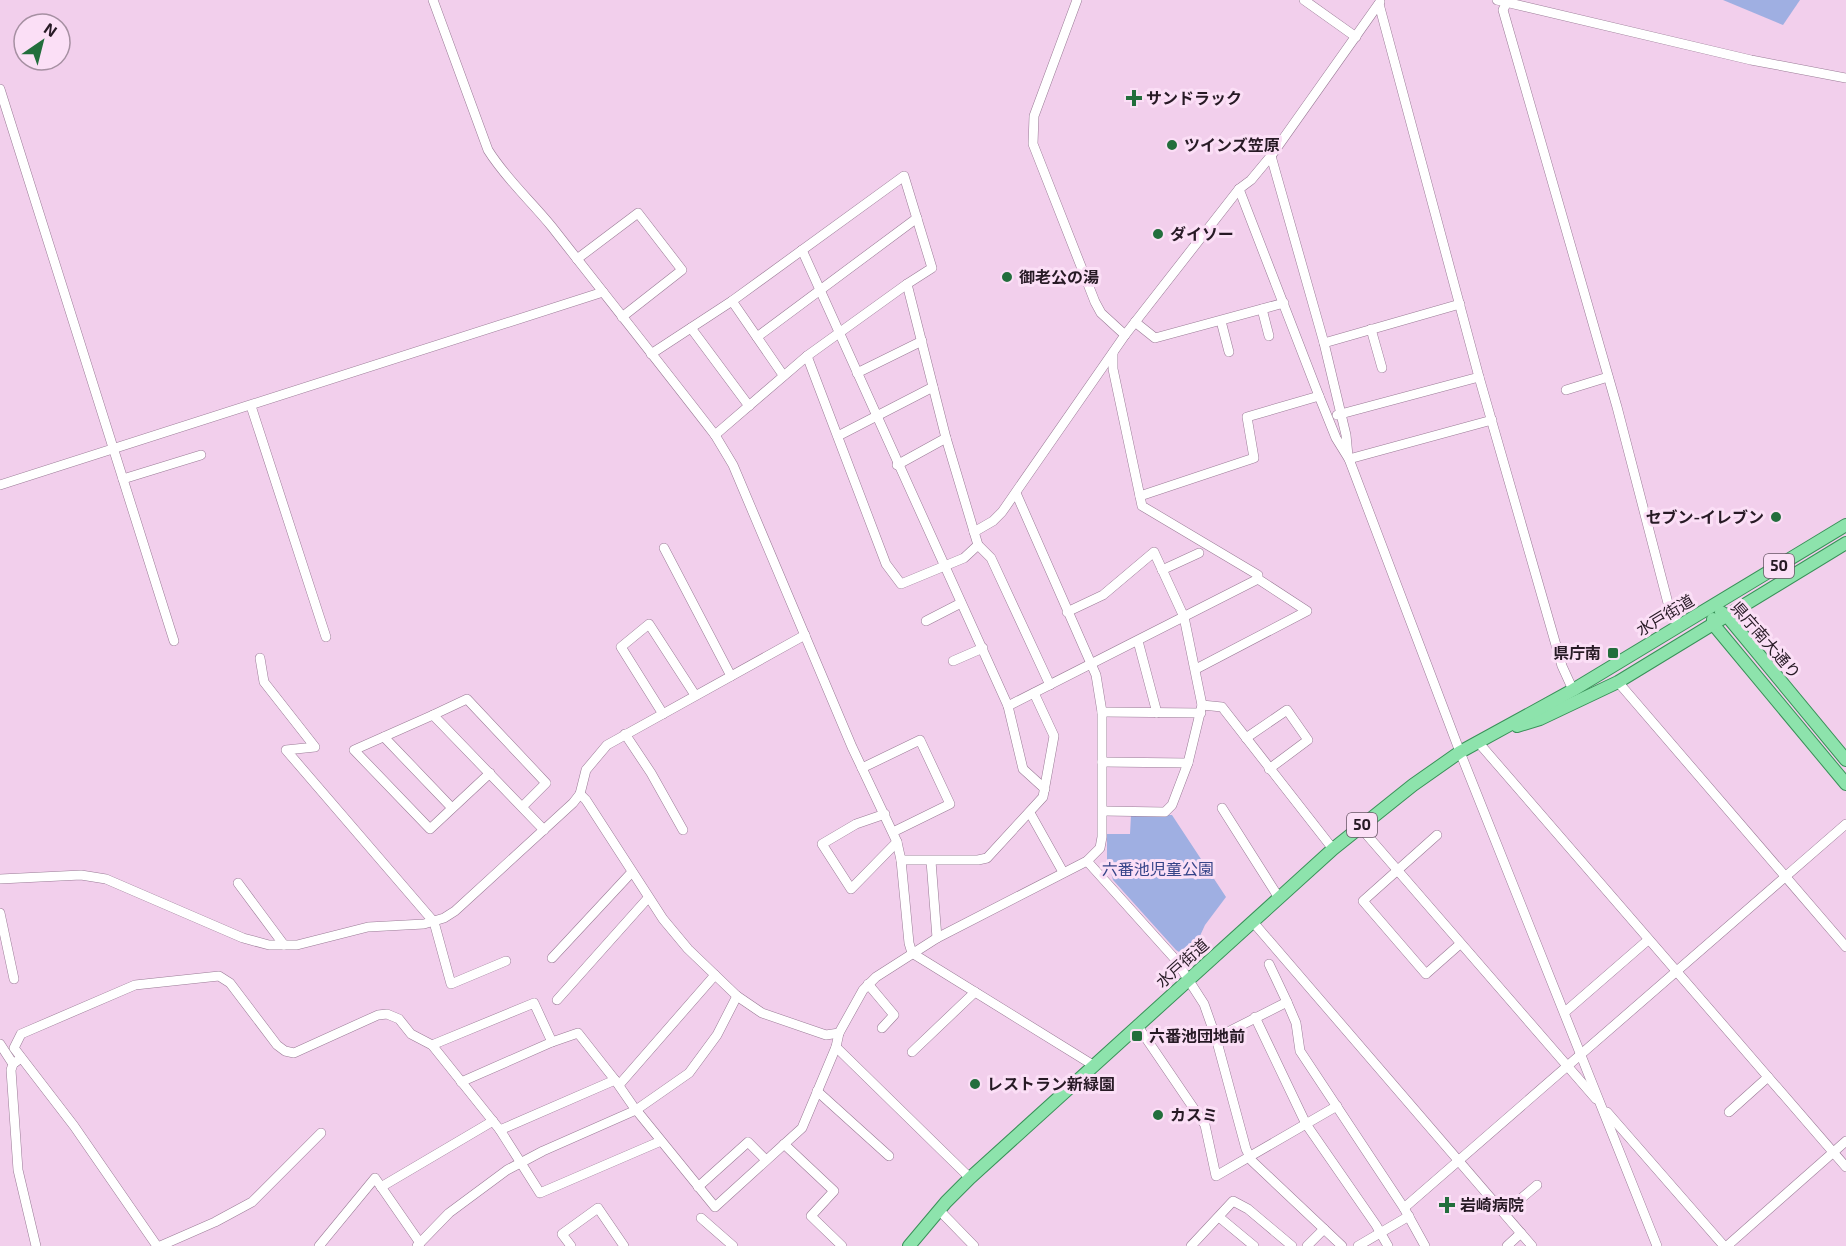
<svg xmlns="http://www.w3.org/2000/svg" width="1846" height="1246" font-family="'Exo 2','Noto Sans JP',sans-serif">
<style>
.green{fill:#9fafe2}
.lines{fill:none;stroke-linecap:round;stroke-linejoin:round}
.minor-casing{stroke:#9a7b96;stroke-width:10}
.major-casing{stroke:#389158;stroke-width:14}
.minor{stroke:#fff;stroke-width:9}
.major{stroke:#8de3ac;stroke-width:12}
.poi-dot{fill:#226e3c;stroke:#fbdff6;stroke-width:2}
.labels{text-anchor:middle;stroke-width:6;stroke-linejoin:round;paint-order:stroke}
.shield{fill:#fbdff6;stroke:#675564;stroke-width:1.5}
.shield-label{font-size:15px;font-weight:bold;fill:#271a25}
.poi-label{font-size:16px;font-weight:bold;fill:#271a25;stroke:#fbdff6;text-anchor:start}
.street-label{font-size:16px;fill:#271a25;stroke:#fbdff6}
.park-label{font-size:16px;fill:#354488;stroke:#fbdff6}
</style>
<rect width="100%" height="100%" fill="#f2cfec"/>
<!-- green -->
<g class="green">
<path d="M1723 0H1800L1783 25Z"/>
<path d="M1131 815H1172L1226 897 1205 925 1199 938 1207 950C1195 958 1188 958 1176 950L1113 880 1107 859V834H1130Z"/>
</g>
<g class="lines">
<!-- minor casing -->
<g class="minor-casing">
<g id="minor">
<path d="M433 0 488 150C506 179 531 201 552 227 606 296 661 365 715 435L733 465 852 747 897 842 901 860 909 943 912 953 1093 1065"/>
<path d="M1077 0 1034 116 1033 144 1095 302 1101 313 1125 335"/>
<path d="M1304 0 1356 37"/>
<path d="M1497 0 1751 60 1846 78"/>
<path d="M1507 2 1503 10 1617 407 1669 607 1679 626"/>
<path d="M1379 4 1479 377 1562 666 1573 690"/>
<path d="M0 89 174 641"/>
<path d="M1271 156 1324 343 1346 435 1348 456"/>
<path d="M1239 189 1319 396 1336 438 1349 459 1460 752 1657 1246"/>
<path d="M802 250 1008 706 1023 769 1045 789"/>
<path d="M577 259 638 213 682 270 622 317"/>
<path d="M907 284 946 438 978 545 991 558 1050 685"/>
<path d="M732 301 783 375"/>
<path d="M1262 309 1269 336"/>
<path d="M1221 321 1229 352"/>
<path d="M1135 322 1155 338 1284 303"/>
<path d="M691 328 749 406"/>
<path d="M1371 329 1382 368"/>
<path d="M757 337 917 218"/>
<path d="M1324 343 1460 304"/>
<path d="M1113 353V369L1142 506 1258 575V579L1307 611 1196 669"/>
<path d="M651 354 732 301 904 176 932 268 907 284 807 356 715 435"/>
<path d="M807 356 886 564 901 584 964 558 978 545"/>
<path d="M857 373 922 341"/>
<path d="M1566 390 1608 377"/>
<path d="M251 406 326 637"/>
<path d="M1337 415 1479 377"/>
<path d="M838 436 933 387"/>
<path d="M1349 459 1492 420"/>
<path d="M897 465 946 438"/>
<path d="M123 479 201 455"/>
<path d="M0 485 603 292"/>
<path d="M1140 496 1254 458 1247 417 1319 396"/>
<path d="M974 532 993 521 1002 512 1125 335 1239 189 1251 180 1271 156 1380 2"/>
<path d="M664 548 731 676"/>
<path d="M1162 570 1199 553"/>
<path d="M1067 612 1103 595 1154 552 1184 617 1202 705 1188 763 1172 805 1165 812 1103 811"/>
<path d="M926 621 961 603"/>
<path d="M1138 641 1157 713"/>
<path d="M260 658 264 682 315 747 286 750 434 922 451 984 506 961"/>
<path d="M953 661 983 648"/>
<path d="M1618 682 1846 947"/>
<path d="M1202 705 1222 707 1333 849"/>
<path d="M1008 706 1258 579"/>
<path d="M1102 712 1201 713"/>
<path d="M663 714 621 647 649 624 695 695"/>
<path d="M433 715 354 750 430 829 490 773"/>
<path d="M625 734 651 773 683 830"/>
<path d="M384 737 452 808"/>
<path d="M1246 738 1287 710 1308 740 1269 769"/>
<path d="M1478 742 1846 1167"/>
<path d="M1102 762 1188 763"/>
<path d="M862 768 920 740 950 804 893 832"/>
<path d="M580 794 586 800 663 919 688 949 737 996 762 1013 826 1035 839 1033 863 990 876 977 937 938 1087 861 1100 848 1102 837V712L1096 675 1016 493"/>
<path d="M523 806 546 783 467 699 433 715 544 830"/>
<path d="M1222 808 1279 898"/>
<path d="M1030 813 1063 872"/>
<path d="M885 814 856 824 822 844 851 889 897 842"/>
<path d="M1360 827 1596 1099"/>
<path d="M1437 835 1363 901 1426 974 1460 944"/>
<path d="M901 860H978L987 858 1043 797 1054 736 1034 693"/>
<path d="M931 861 937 938"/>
<path d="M1087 861 1175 959 1204 1004 1216 1038 1246 1149 1252 1161 1342 1246"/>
<path d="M0 879 81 875 106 879 243 938 269 945H297L368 927 424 924 444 918 455 911 573 803 580 794 586 770 607 745 805 635"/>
<path d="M238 883 284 945"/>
<path d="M0 913 14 979"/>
<path d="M1253 922 1532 1246"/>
<path d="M552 958 632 872"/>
<path d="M1269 964 1287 1002"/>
<path d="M868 984 894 1015 882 1028"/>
<path d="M557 1000 648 898"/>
<path d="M1565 1012 1648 940"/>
<path d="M1255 1017 1306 1124 1376 1225 1388 1246"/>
<path d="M1137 1025 1205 1125 1216 1176 1337 1106"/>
<path d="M1216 1038 1287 1002 1296 1023 1300 1051 1404 1208 1425 1246"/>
<path d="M0 1044 13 1064"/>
<path d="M432 1045 534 1003 552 1042"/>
<path d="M836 1047 970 1178"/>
<path d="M912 1052 975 992"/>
<path d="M21 1058 13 1064 11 1070 18 1170 36 1246"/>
<path d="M461 1082 552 1042 578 1033 615 1080 633 1106 715 1207 802 1128 836 1047 839 1033"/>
<path d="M619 1085 715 975"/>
<path d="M817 1091 889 1156"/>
<path d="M1607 1112 1724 1246"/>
<path d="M1729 1112 1768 1077"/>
<path d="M500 1130 615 1080"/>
<path d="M784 1144 834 1191 811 1216 842 1246"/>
<path d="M381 1187 493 1121"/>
<path d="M698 1187 748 1142 766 1160"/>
<path d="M1404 1208 1846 824"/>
<path d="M939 1210 974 1246"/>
<path d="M1504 1213 1537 1185"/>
<path d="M1219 1217 1254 1246"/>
<path d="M701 1218 733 1246"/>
<path d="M157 1246 74 1126 14 1048 21 1034 135 985 219 976 230 983 277 1045 285 1051 294 1053 378 1015 387 1014 399 1019 411 1034 432 1045 500 1130 540 1193 661 1141"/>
<path d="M160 1246 215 1222 252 1202 321 1133"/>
<path d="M319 1246 375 1178 420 1243"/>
<path d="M417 1246 449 1213 507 1170 543 1151 636 1110 689 1073 717 1035 737 996"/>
<path d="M571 1246 562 1234 598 1208 624 1246"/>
<path d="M1191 1246 1233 1201 1248 1209 1292 1246"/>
<path d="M1307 1246 1324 1229"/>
<path d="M1358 1246 1409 1216"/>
<path d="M1507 1246 1521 1233"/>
<path d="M1727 1246 1846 1141"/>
</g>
</g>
<!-- major casing -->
<g class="major-casing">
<g id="major">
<path d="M1721 612 1727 616 1846 760"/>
<path d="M1713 619V624L1846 784"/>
<path d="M1517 726 1540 719 1618 682 1846 543"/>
<path d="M909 1246 946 1202 970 1178 1333 849 1413 785 1460 752 1573 690 1846 525"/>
</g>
</g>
<!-- minor -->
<use href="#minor" class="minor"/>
<!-- major -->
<use href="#major" class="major"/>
</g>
<!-- markers -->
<g class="poi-dot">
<path d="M1131 89h6v6h6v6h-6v6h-6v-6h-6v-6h6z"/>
<circle cx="1172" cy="145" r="6"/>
<circle cx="1158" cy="234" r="6"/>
<circle cx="1007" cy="277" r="6"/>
<circle cx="1776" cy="517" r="6"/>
<rect x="1607" y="647" width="12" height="12" rx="3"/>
<rect x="1131" y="1030" width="12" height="12" rx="3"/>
<circle cx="975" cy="1084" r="6"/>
<circle cx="1158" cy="1115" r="6"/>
<path d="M1444 1196h6v6h6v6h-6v6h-6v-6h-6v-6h6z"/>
</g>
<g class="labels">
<!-- shield labels -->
<g class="shield">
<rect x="1764" y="554" width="30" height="24" rx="4.5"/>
<rect x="1347" y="813" width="30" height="24" rx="4.5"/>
</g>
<g class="shield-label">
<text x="1779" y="571">50</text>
<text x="1362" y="830">50</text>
</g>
<!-- poi labels -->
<g class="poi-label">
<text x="1146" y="104">サンドラック</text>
<text x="1184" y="151">ツインズ笠原</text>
<text x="1170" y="240">ダイソー</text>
<text x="1019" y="283">御老公の湯</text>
<text x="1764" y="523" text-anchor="end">セブン-イレブン</text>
<text x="1601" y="659" text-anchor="end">県庁南</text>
<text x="1149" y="1042">六番池団地前</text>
<text x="987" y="1090">レストラン新緑園</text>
<text x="1170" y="1121">カスミ</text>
<text x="1460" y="1211">岩崎病院</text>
</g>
<!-- street labels -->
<g class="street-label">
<text transform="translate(1665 615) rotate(-31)" y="6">水戸街道</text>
<text transform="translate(1766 640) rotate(49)" y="6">県庁南大通り</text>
<text transform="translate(1182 963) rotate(-42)" y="6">水戸街道</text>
</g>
<!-- park labels -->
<g class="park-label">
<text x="1158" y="875">六番池児童公園</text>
</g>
</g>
<!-- north arrow -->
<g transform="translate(42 42) rotate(35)"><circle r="28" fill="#fbdff6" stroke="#a690a2" stroke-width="1.5"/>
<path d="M0-4.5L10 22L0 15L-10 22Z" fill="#226e3c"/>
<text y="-9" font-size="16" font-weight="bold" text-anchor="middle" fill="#271a25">N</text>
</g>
</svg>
